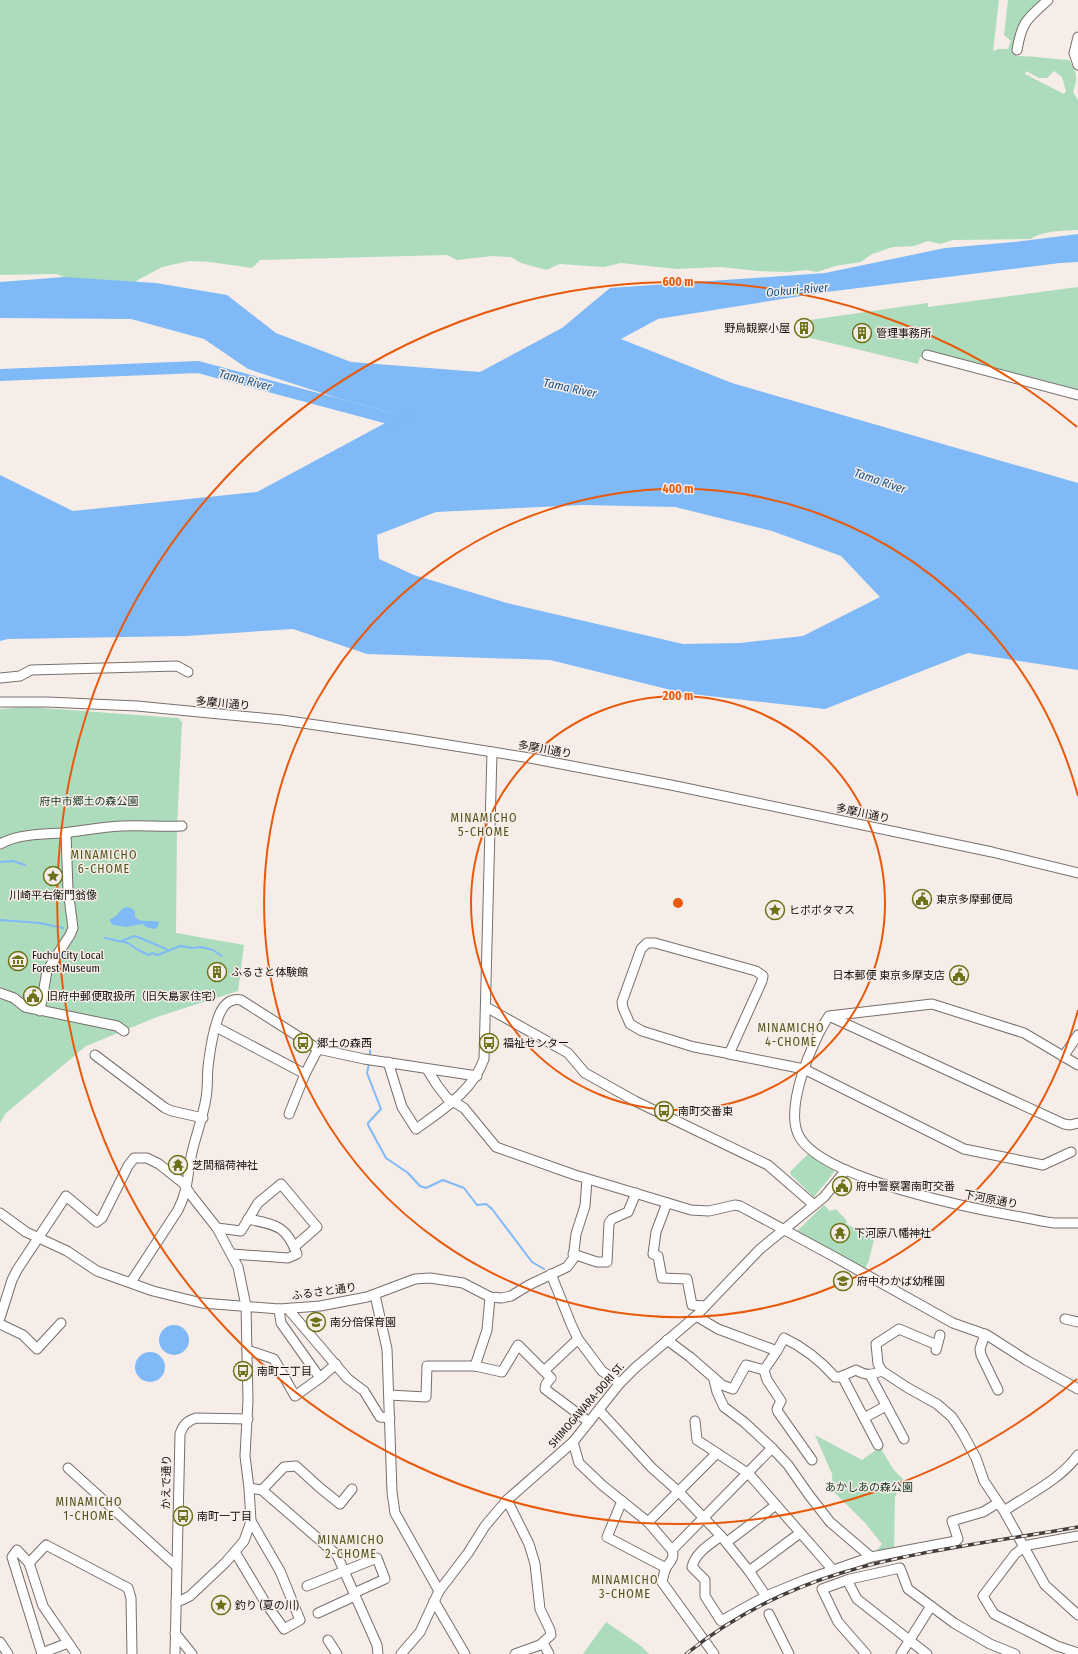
<svg xmlns="http://www.w3.org/2000/svg" width="1078" height="1654" font-family="'Fira Sans Condensed','Noto Sans JP',sans-serif">
<style>
.green{fill:#acdcbc;fill-rule:evenodd}
.water{fill:#7fb9f7;fill-rule:evenodd}
.lines{fill:none;stroke-linecap:round;stroke-linejoin:round}
.stream{stroke:#7fb9f7;stroke-width:2}
.river{stroke:#7fb9f7;stroke-width:12}
.minor-casing{stroke:#786f6b;stroke-width:11}
.minor{stroke:#fff;stroke-width:9}
.rail-casing{stroke:#433e3c;stroke-width:3.5}
.rail{stroke:#f7ede8;stroke-width:2;stroke-dasharray:6;stroke-linecap:butt}
.ring{fill:none;stroke:#e8590c;stroke-width:2}
.labels{text-anchor:middle;stroke-width:3;stroke-linejoin:round;paint-order:stroke}
.poi-label{font-size:11px;fill:#13100e;stroke:#f7ede8;text-anchor:start}
.street-label{font-size:11px;fill:#13100e;stroke:#f7ede8}
.park-label{font-size:11px;fill:#123621;stroke:#f7ede8}
.water-label{font-size:12px;font-style:italic;fill:#16538b;stroke:#f7ede8}
.neighbourhood-label{font-size:12px;letter-spacing:1px;fill:#505318;stroke:#f7ede8}
.centre{fill:#e8590c;stroke:#f7ede8;stroke-width:2}
.ring-label{font-size:12px;text-anchor:middle;font-weight:bold;fill:#e8590c;stroke:#f7ede8;stroke-width:3;stroke-linejoin:round;paint-order:stroke}
</style>
<rect width="100%" height="100%" fill="#f7ede8"/>
<!-- green -->
<g class="green">
<path d="M0 0H999L993 51 998 49H1008L1011 41 1004 35 1008 0H1039L1032 12 1015 51 1016 56C1034 56 1051 59 1069 60 1077 73 1078 77 1073 92L1078 100V230C1061 231 1046 230 1030 239L953 240 940 244 928 241 914 246 893 247 872 254 861 262 835 266 817 272 806 270 788 272 758 271 720 267 677 269 621 263 604 267 560 264 546 270 521 263 511 257 492 256 457 260 447 255 260 260 252 268 210 262 189 261 162 267 138 280 122 292 99 293 57 274 0 275ZM1026 71 1039 78H1047L1054 71 1062 77 1066 91 1064 94 1025 74Z"/>
<path d="M1078 287V392L926 358 920 357 918 364 806 337 810 320 928 303V307Z"/>
<path d="M29 707 178 718 182 722 177 828 176 933 244 945 238 991 157 1017 86 1046 6 1113 0 1123V709Z"/>
<path d="M808 1154 835 1171 814 1197 791 1175 790 1172Z"/>
<path d="M824 1205 830 1211 836 1209 847 1221 846 1224 863 1232 866 1235 874 1240 869 1260 865 1269 824 1252V1246L797 1231Z"/>
<path d="M815 1435 862 1460 880 1447 893 1469 903 1479 895 1497 894 1550 875 1553 882 1544 866 1524 833 1491 832 1474Z"/>
<path d="M606 1622 641 1646 649 1654H583Z"/>
</g>
<!-- water -->
<g class="water">
<path d="M1078 234V262L1060 263 826 292 658 319 621 339 732 383 1078 483V670L968 653 825 709 683 693 550 660 367 654 293 629 186 636 8 639 0 641V475L73 511 257 492 400 415 337 398 248 369 204 339 131 319 0 318V282L64 277 156 283 227 295 276 333 351 362 480 372 562 328 610 288 825 273 945 248 1014 242ZM583 505 675 507 772 531 841 556 880 597 803 636 740 643 683 644 507 603 414 575 379 559 377 535 436 512Z"/>
<path d="M126 907 131 908 135 911V917C142 924 151 919 159 922L158 926 155 929 146 927 143 924 126 927 113 925 110 922V919C118 917 119 910 126 907Z"/>
<circle cx="174" cy="1340" r="15"/>
<circle cx="150" cy="1367" r="15"/>
</g>
<g class="lines">
<!-- stream -->
<g class="stream">
<path d="M0 862 13 861 25 865"/>
<path d="M0 920 40 923 63 928"/>
<path d="M105 938 128 943 138 950 149 955 152 953 158 955 180 946 192 948 201 947 213 950 222 956"/>
<path d="M121 941 135 936 164 948 168 951"/>
<path d="M370 1054V1046"/>
<path d="M369 1064 367 1073 381 1109 368 1123V1125L386 1158 408 1173 420 1186 426 1188 443 1180 464 1188 477 1205 486 1204 492 1209 532 1262 544 1269"/>
</g>
<!-- river -->
<path class="river" d="M0 375 198 367 392 419 408 415"/>
<!-- minor casing -->
<g class="minor-casing">
<g id="minor">
<path d="M1078 37 1074 53 1078 65"/>
<path d="M1017 50C1022 21 1027 19 1048 0"/>
<path d="M927 355 1078 395"/>
<path d="M0 678 20 676 31 670 177 666 188 672"/>
<path d="M0 702H47L137 706 282 720 405 738 530 758 671 785 992 852 1078 873"/>
<path d="M0 844C18 834 43 834 63 833 82 831 101 827 121 826 141 825 161 827 182 826"/>
<path d="M0 993 14 998 25 1007 117 1026 124 1031"/>
<path d="M486 1007 568 1053 585 1073 635 1101 768 1165 814 1205"/>
<path d="M40 1011 47 971 70 935 73 928 68 890 66 833"/>
<path d="M831 1017 1064 1124 1070 1125 1078 1123"/>
<path d="M216 1027 305 1074"/>
<path d="M729 1054 762 981 763 976 756 971 655 943H647L641 949 622 1002 623 1008 630 1024 642 1031 694 1047 726 1053 729 1054 804 1069 964 1149 1043 1165 1071 1152"/>
<path d="M95 1055 165 1108 172 1111 203 1118"/>
<path d="M1063 1057 1078 1035"/>
<path d="M388 1062 402 1107 416 1129C442 1110 473 1091 484 1059L492 752"/>
<path d="M1078 1065 1024 1033 932 1004 829 1016C812 1041 784 1108 799 1136 822 1179 974 1209 1021 1217 1032 1219 1043 1222 1054 1223 1062 1223 1070 1223 1078 1223"/>
<path d="M427 1069 437 1085 447 1098 464 1108 496 1147 575 1175 691 1210 709 1211 735 1205 740 1206 831 1255 953 1323 987 1335 1026 1360 1078 1389"/>
<path d="M289 1114 305 1074 318 1049"/>
<path d="M667 1203 656 1232 653 1254 658 1256 662 1278 687 1279 692 1305 705 1306"/>
<path d="M0 1213 26 1232 67 1251 97 1271 153 1291 202 1303 279 1309 320 1306 367 1297 415 1279 430 1278 463 1283 490 1297 502 1298 511 1296 529 1285 567 1267 573 1259 576 1234 585 1206 587 1179"/>
<path d="M217 1228 241 1231 258 1203 281 1184 317 1227 294 1247"/>
<path d="M232 1254 288 1258 297 1254C286 1225 276 1225 248 1219"/>
<path d="M573 1254 597 1262H607L609 1223 612 1219 628 1212 636 1193"/>
<path d="M551 1274 571 1324 578 1339 602 1371 620 1383"/>
<path d="M131 1282 178 1210C188 1190 187 1178 191 1157 195 1137 203 1118 206 1098 208 1088 207 1077 208 1067 210 1050 213 1029 220 1013 224 1004 231 998 241 1000L318 1049 364 1059 477 1076"/>
<path d="M375 1295 387 1349 392 1492 395 1513 439 1591"/>
<path d="M279 1309 281 1323 320 1378"/>
<path d="M288 1309 347 1378 364 1391 380 1417 390 1418"/>
<path d="M696 1316 718 1329 777 1351 784 1338C805 1348 820 1360 835 1377H840L856 1370C866 1376 872 1375 882 1371L908 1388 937 1404 952 1417 963 1434 976 1458 984 1481 1004 1511 1045 1585 1078 1615"/>
<path d="M0 1318 12 1280 17 1270 66 1196 97 1222 102 1218 128 1166 134 1158H147L159 1164 183 1183 191 1195 217 1228 238 1267 246 1306 248 1400 245 1456 249 1488 251 1521 244 1541 225 1563 190 1596 182 1600 176 1601"/>
<path d="M1065 1319 1078 1322"/>
<path d="M0 1324 23 1335 37 1349 61 1323"/>
<path d="M985 1334 980 1349 981 1355 998 1390"/>
<path d="M667 1340 690 1357 722 1385 733 1389 746 1365 764 1370 777 1351"/>
<path d="M247 1350 274 1359 295 1396 320 1378 336 1364"/>
<path d="M936 1350 940 1335"/>
<path d="M475 1366 487 1330 490 1297"/>
<path d="M545 1370 578 1339"/>
<path d="M764 1370 767 1380 781 1401 777 1409 778 1412 812 1460"/>
<path d="M882 1371 878 1364 876 1344 899 1329 937 1345"/>
<path d="M870 1375 904 1439"/>
<path d="M842 1376 878 1445"/>
<path d="M714 1380 717 1392 724 1407 744 1422 772 1448 788 1465 809 1495 830 1522 871 1557"/>
<path d="M389 1395 426 1397 427 1366H475L502 1372 518 1345 551 1378 546 1384 545 1389 589 1422"/>
<path d="M599 1410 652 1468 679 1492 721 1536 749 1571 766 1596"/>
<path d="M864 1418 886 1406"/>
<path d="M695 1421 697 1440 749 1474 833 1570"/>
<path d="M573 1442 579 1463 602 1485 648 1522 672 1550C675 1559 670 1561 666 1568 664 1572 663 1578 662 1582L714 1654"/>
<path d="M68 1468 176 1566"/>
<path d="M249 1488 262 1490 337 1555 377 1645 378 1654"/>
<path d="M262 1490 284 1467 296 1466 319 1487 340 1504 352 1489"/>
<path d="M507 1500 529 1544 535 1564 540 1609 550 1630 551 1635 540 1645 515 1654"/>
<path d="M622 1501 607 1537 666 1568"/>
<path d="M1004 1511C1029 1494 1060 1480 1078 1455"/>
<path d="M648 1522 717 1453"/>
<path d="M721 1536C710 1544 695 1553 692 1567L705 1580V1596L721 1621 766 1596 805 1580 871 1557 956 1541 958 1539 952 1521 983 1512 998 1503"/>
<path d="M727 1542 776 1505"/>
<path d="M1023 1546 1078 1536"/>
<path d="M1024 1547 1015 1554 983 1596 994 1614 1057 1646 1078 1653"/>
<path d="M672 1550 772 1448"/>
<path d="M235 1552 265 1602 284 1629 300 1620 280 1571 251 1521"/>
<path d="M29 1563 46 1545 128 1588 131 1598 132 1654"/>
<path d="M749 1571 800 1533"/>
<path d="M847 1580 857 1599 927 1654"/>
<path d="M307 1586 377 1558 385 1579 354 1593"/>
<path d="M434 1601 465 1654"/>
<path d="M931 1606 954 1623 990 1644 1015 1654"/>
<path d="M318 1613 355 1596"/>
<path d="M769 1614 789 1654"/>
<path d="M175 1633 192 1654"/>
<path d="M328 1640 337 1654"/>
<path d="M0 1642 8 1654"/>
<path d="M543 1643 549 1654"/>
<path d="M42 1653 68 1643"/>
<path d="M42 1654 12 1557 17 1550 29 1563 43 1606 76 1654"/>
<path d="M175 1654 180 1434C183 1425 187 1421 196 1418L248 1419"/>
<path d="M401 1654 420 1632 439 1591 468 1553 485 1526 507 1500 573 1442 620 1383 635 1368 696 1316 760 1249 824 1197 846 1170"/>
<path d="M866 1654 838 1622 822 1589 850 1579 900 1568 908 1589 931 1606 901 1654"/>
</g>
</g>
<!-- minor -->
<use href="#minor" class="minor"/>
<!-- rail casing -->
<g class="rail-casing">
<path id="rail" d="M686 1654C731 1618 785 1590 841 1573 918 1550 999 1541 1078 1527"/>
</g>
<!-- rail -->
<use href="#rail" class="rail"/>
</g>
<!-- distance rings -->
<g class="ring">
<circle cx="678" cy="903" r="207"/>
<path d="M1078 1010A414 414 0 1 1 1078 796"/>
<path d="M1077 1379A621 621 0 1 1 1077 427"/>
</g>
<!-- icons -->
<defs>
<g id="building-ring" transform="scale(1)"><circle r="9.5" fill="#f7ede8" stroke="#6d7218" stroke-width="1.5"/><path d="M-4-6H4V6H1V3H-1V6H-4ZM-2.5-4.3h1.7v1.8h-1.7ZM.8-4.3h1.7v1.8H.8ZM-2.5-1h1.7V.8h-1.7ZM.8-1h1.7V.8H.8Z" fill="#6d7218"/></g>
<g id="sight-ring" transform="scale(1)"><circle r="9.5" fill="#f7ede8" stroke="#6d7218" stroke-width="1.5"/><path d="M0-6L1.8-2.2L6-1.7L2.9 1.2L3.7 5.4L0 3.3L-3.7 5.4L-2.9 1.2L-6-1.7L-1.8-2.2Z" fill="#6d7218"/></g>
<g id="civic-ring" transform="scale(1)"><circle r="9.5" fill="#f7ede8" stroke="#6d7218" stroke-width="1.5"/><path d="M-.6-6.5H3V-4.5H.6V-3L4-1V1h2V6H-6V1h2V-1L-.6-3ZM-1.2 2.5V6h2.4V2.5Z" fill="#6d7218"/></g>
<g id="museum-ring" transform="scale(1)"><circle r="9.5" fill="#f7ede8" stroke="#6d7218" stroke-width="1.5"/><path d="M0-6L6-3V-2H-6V-3ZM-5-1h2V3h-2ZM-1-1h2V3h-2ZM3-1h2V3H3ZM-6 4H6V6H-6Z" fill="#6d7218"/></g>
<g id="bus-ring" transform="scale(1)"><circle r="9.5" fill="#f7ede8" stroke="#6d7218" stroke-width="1.5"/><path d="M-5-6H5V4H4V6H2V4H-2V6H-4V4H-5ZM-3.5-4V0h7V-4ZM-3.5 1.2v1.5H-2V1.2ZM2 1.2v1.5H3.5V1.2Z" fill="#6d7218"/></g>
<g id="temple-ring" transform="scale(1)"><circle r="9.5" fill="#f7ede8" stroke="#6d7218" stroke-width="1.5"/><path d="M0-6L5-2H3V0L6.5 2.5H4V6H1.5V3h-3V6H-4V2.5H-6.5L-3 0V-2H-5Z" fill="#6d7218"/></g>
<g id="school-ring" transform="scale(1)"><circle r="9.5" fill="#f7ede8" stroke="#6d7218" stroke-width="1.5"/><path d="M0-5L7-2L0 1L-7-2ZM-4 1L0 2.5L4 1V4Q0 6-4 4Z" fill="#6d7218"/></g>
</defs>
<g fill-rule="evenodd">
<use href="#building-ring" x="804" y="328"/>
<use href="#building-ring" x="862" y="333"/>
<use href="#sight-ring" x="53" y="876"/>
<use href="#civic-ring" x="922" y="899"/>
<use href="#sight-ring" x="775" y="910"/>
<use href="#museum-ring" x="18" y="961"/>
<use href="#building-ring" x="217" y="972"/>
<use href="#civic-ring" x="959" y="975"/>
<use href="#civic-ring" x="33" y="996"/>
<use href="#bus-ring" x="303" y="1043"/>
<use href="#bus-ring" x="489" y="1043"/>
<use href="#bus-ring" x="664" y="1111"/>
<use href="#temple-ring" x="178" y="1165"/>
<use href="#civic-ring" x="842" y="1186"/>
<use href="#temple-ring" x="840" y="1233"/>
<use href="#school-ring" x="843" y="1281"/>
<use href="#school-ring" x="316" y="1322"/>
<use href="#bus-ring" x="243" y="1371"/>
<use href="#bus-ring" x="183" y="1516"/>
<use href="#sight-ring" x="221" y="1605"/>
</g>
<g class="labels">
<!-- poi labels -->
<g class="poi-label">
<text x="790" y="332" text-anchor="end">野鳥観察小屋</text>
<text x="876" y="337">管理事務所</text>
<text x="53" y="899" text-anchor="middle">川崎平右衛門翁像</text>
<text x="936" y="903">東京多摩郵便局</text>
<text x="789" y="914">ヒポポタマス</text>
<text x="32" y="959">Fuchu City Local<tspan x="32" dy="13">Forest Museum</tspan></text>
<text x="231" y="976">ふるさと体験館</text>
<text x="945" y="979" text-anchor="end">日本郵便 東京多摩支店</text>
<text x="47" y="1000">旧府中郵便取扱所（旧矢島家住宅）</text>
<text x="317" y="1047">郷土の森西</text>
<text x="503" y="1047">福祉センター</text>
<text x="678" y="1115">南町交番東</text>
<text x="192" y="1169">芝間稲荷神社</text>
<text x="856" y="1190">府中警察署南町交番</text>
<text x="854" y="1237">下河原八幡神社</text>
<text x="857" y="1285">府中わかば幼稚園</text>
<text x="330" y="1326">南分倍保育園</text>
<text x="257" y="1375">南町二丁目</text>
<text x="197" y="1520">南町一丁目</text>
<text x="235" y="1609">釣り (夏の川)</text>
</g>
<!-- street labels -->
<g class="street-label">
<text transform="translate(223 703) rotate(5)" y="4">多摩川通り</text>
<text transform="translate(545 749) rotate(10)" y="4">多摩川通り</text>
<text transform="translate(863 813) rotate(12)" y="4">多摩川通り</text>
<text transform="translate(991 1199) rotate(11)" y="4">下河原通り</text>
<text transform="translate(324 1291) rotate(-8)" y="4">ふるさと通り</text>
<text transform="translate(586 1405) rotate(-49)" y="4">SHIMOGAWARA-DORI ST.</text>
<text transform="translate(166 1482) rotate(-89)" y="4">かえで通り</text>
</g>
<!-- park labels -->
<g class="park-label">
<text x="89" y="805">府中市郷土の森公園</text>
<text x="869" y="1491">あかしあの森公園</text>
</g>
<!-- water labels -->
<g class="water-label">
<text transform="translate(797 290) rotate(-5)" y="4">Ookuri-River</text>
<text transform="translate(245 380) rotate(15)" y="4">Tama River</text>
<text transform="translate(570 388) rotate(12)" y="4">Tama River</text>
<text transform="translate(880 481) rotate(19)" y="4">Tama River</text>
</g>
<!-- neighbourhood labels -->
<g class="neighbourhood-label">
<text x="484" y="822">MINAMICHO<tspan x="484" dy="14">5-CHOME</tspan></text>
<text x="104" y="859">MINAMICHO<tspan x="104" dy="14">6-CHOME</tspan></text>
<text x="791" y="1032">MINAMICHO<tspan x="791" dy="14">4-CHOME</tspan></text>
<text x="89" y="1506">MINAMICHO<tspan x="89" dy="14">1-CHOME</tspan></text>
<text x="351" y="1544">MINAMICHO<tspan x="351" dy="14">2-CHOME</tspan></text>
<text x="625" y="1584">MINAMICHO<tspan x="625" dy="14">3-CHOME</tspan></text>
</g>
</g>
<circle cx="678" cy="903" r="6" class="centre"/>
<g class="ring-label">
<text x="678" y="286">600 m</text>
<text x="678" y="493">400 m</text>
<text x="678" y="700">200 m</text>
</g>
</svg>
